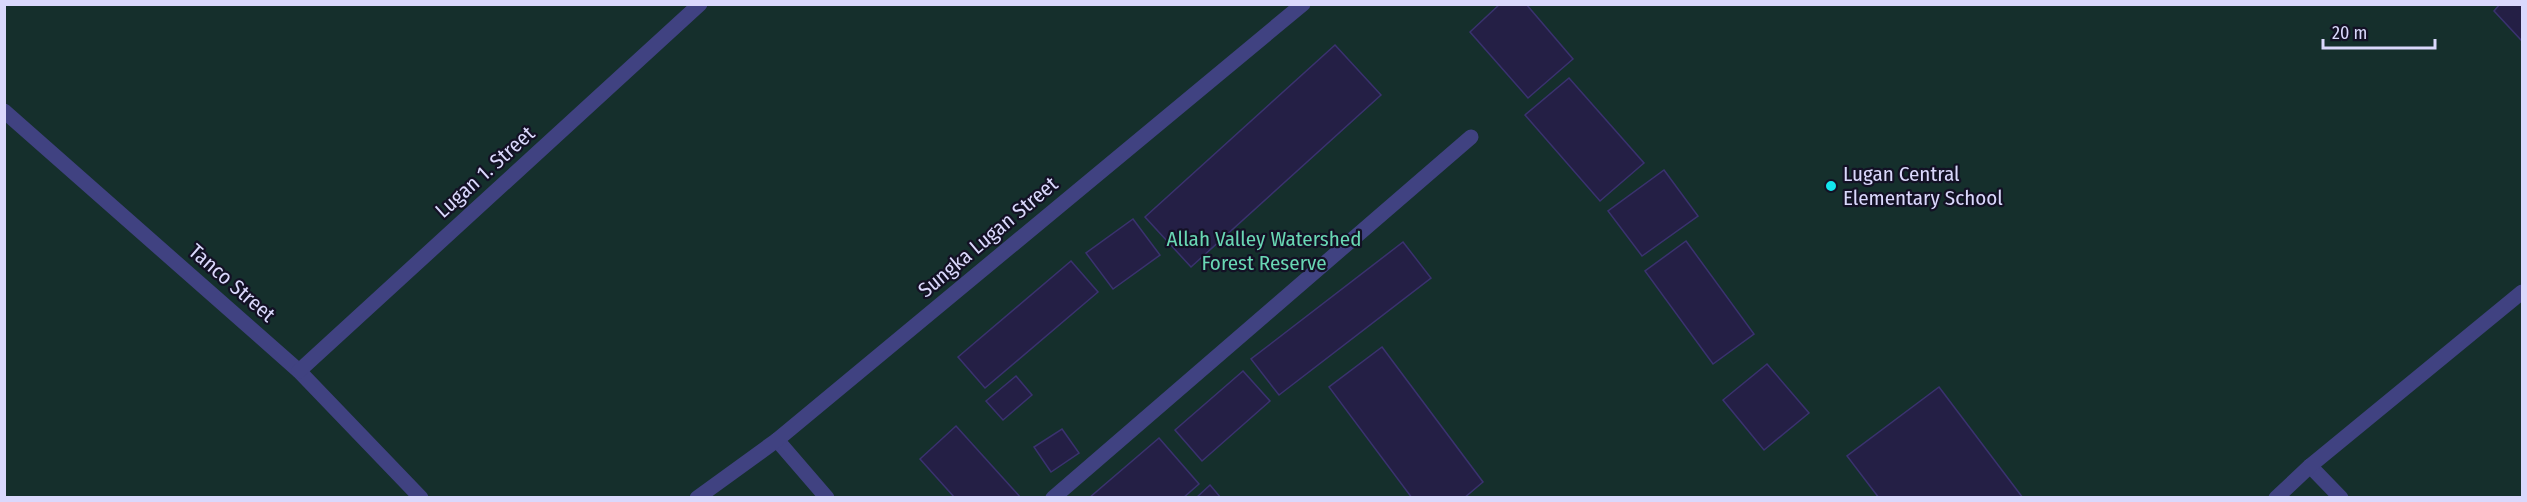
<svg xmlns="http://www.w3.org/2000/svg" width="2527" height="502" font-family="'Fira Sans Condensed',sans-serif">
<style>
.green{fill:#152f2c}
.building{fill:#241f45;stroke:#3a326f;stroke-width:1.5}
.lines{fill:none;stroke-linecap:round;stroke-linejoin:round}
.lane{stroke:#404281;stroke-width:15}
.street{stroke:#404281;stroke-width:15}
.poi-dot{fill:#13e6ed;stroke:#131125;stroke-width:2}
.labels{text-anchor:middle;stroke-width:4.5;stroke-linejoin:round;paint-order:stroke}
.street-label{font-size:21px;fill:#dad8fc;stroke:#131125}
.poi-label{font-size:21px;fill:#dad8fc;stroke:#131125;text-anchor:start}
.park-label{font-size:21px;fill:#69d7b4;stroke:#131125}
</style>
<rect width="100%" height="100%" fill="#131125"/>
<!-- green -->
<rect class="green" x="5" y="5" width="2517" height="492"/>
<!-- building -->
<g class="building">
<path d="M1500 4H1526L1573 59 1528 98 1470 32Z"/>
<path d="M2500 4H2522V41L2494 11Z"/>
<path d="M1335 45 1381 95 1191 267 1145 217Z"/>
<path d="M1569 78 1644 163 1600 201 1525 115Z"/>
<path d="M1664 170 1698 216 1642 256 1608 211Z"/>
<path d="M1133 219 1160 255 1113 289 1086 253Z"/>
<path d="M1686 241 1754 334 1713 364 1645 271Z"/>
<path d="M1403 242 1431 278 1279 395 1251 359Z"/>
<path d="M1071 261 1098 292 985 388 958 357Z"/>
<path d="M1382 347 1483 482 1464 498H1412L1329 387Z"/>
<path d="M1767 364 1809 413 1764 450 1723 400Z"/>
<path d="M1243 371 1270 401 1202 461 1175 430Z"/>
<path d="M1016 376 1032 395 1003 420 986 401Z"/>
<path d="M1939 387 2023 498H1879L1847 456Z"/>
<path d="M956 426 1021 498H955L920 459Z"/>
<path d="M1062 429 1079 453 1051 472 1034 447Z"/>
<path d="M1159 438 1199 484 1183 498H1089Z"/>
<path d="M1210 485 1221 498H1196Z"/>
</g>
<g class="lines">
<!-- lane -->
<path class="lane" d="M1053 498 1471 137"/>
<!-- street -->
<g class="street">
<path d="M4 111 299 371 421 498"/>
<path d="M299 371 700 4"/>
<path d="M777 440 827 498"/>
<path d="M2310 466 2341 498"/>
<path d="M697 498 777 440 1303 4"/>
<path d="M2276 498 2310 466 2522 292"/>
</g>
</g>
<!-- markers -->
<circle class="poi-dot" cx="1831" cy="186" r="6"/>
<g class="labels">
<!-- street labels -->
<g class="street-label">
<text transform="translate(485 172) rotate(-42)" y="7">Lugan 1. Street</text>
<text transform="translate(988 237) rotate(-40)" y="7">Sungka Lugan Street</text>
<text transform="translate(232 283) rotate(41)" y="7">Tanco Street</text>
</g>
<!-- poi labels -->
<g class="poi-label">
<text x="1843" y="181">Lugan Central<tspan x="1843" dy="24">Elementary School</tspan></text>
</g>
<!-- park labels -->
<g class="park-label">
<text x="1264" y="246">Allah Valley Watershed<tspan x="1264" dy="24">Forest Reserve</tspan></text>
</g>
</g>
<!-- border -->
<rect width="2527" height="502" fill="none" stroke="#dad8fc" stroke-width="12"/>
<!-- scale -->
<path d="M2323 39v9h112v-9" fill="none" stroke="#dad8fc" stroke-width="3"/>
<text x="2332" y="39" font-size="18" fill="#dad8fc" stroke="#131125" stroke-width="4.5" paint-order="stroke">20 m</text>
</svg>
